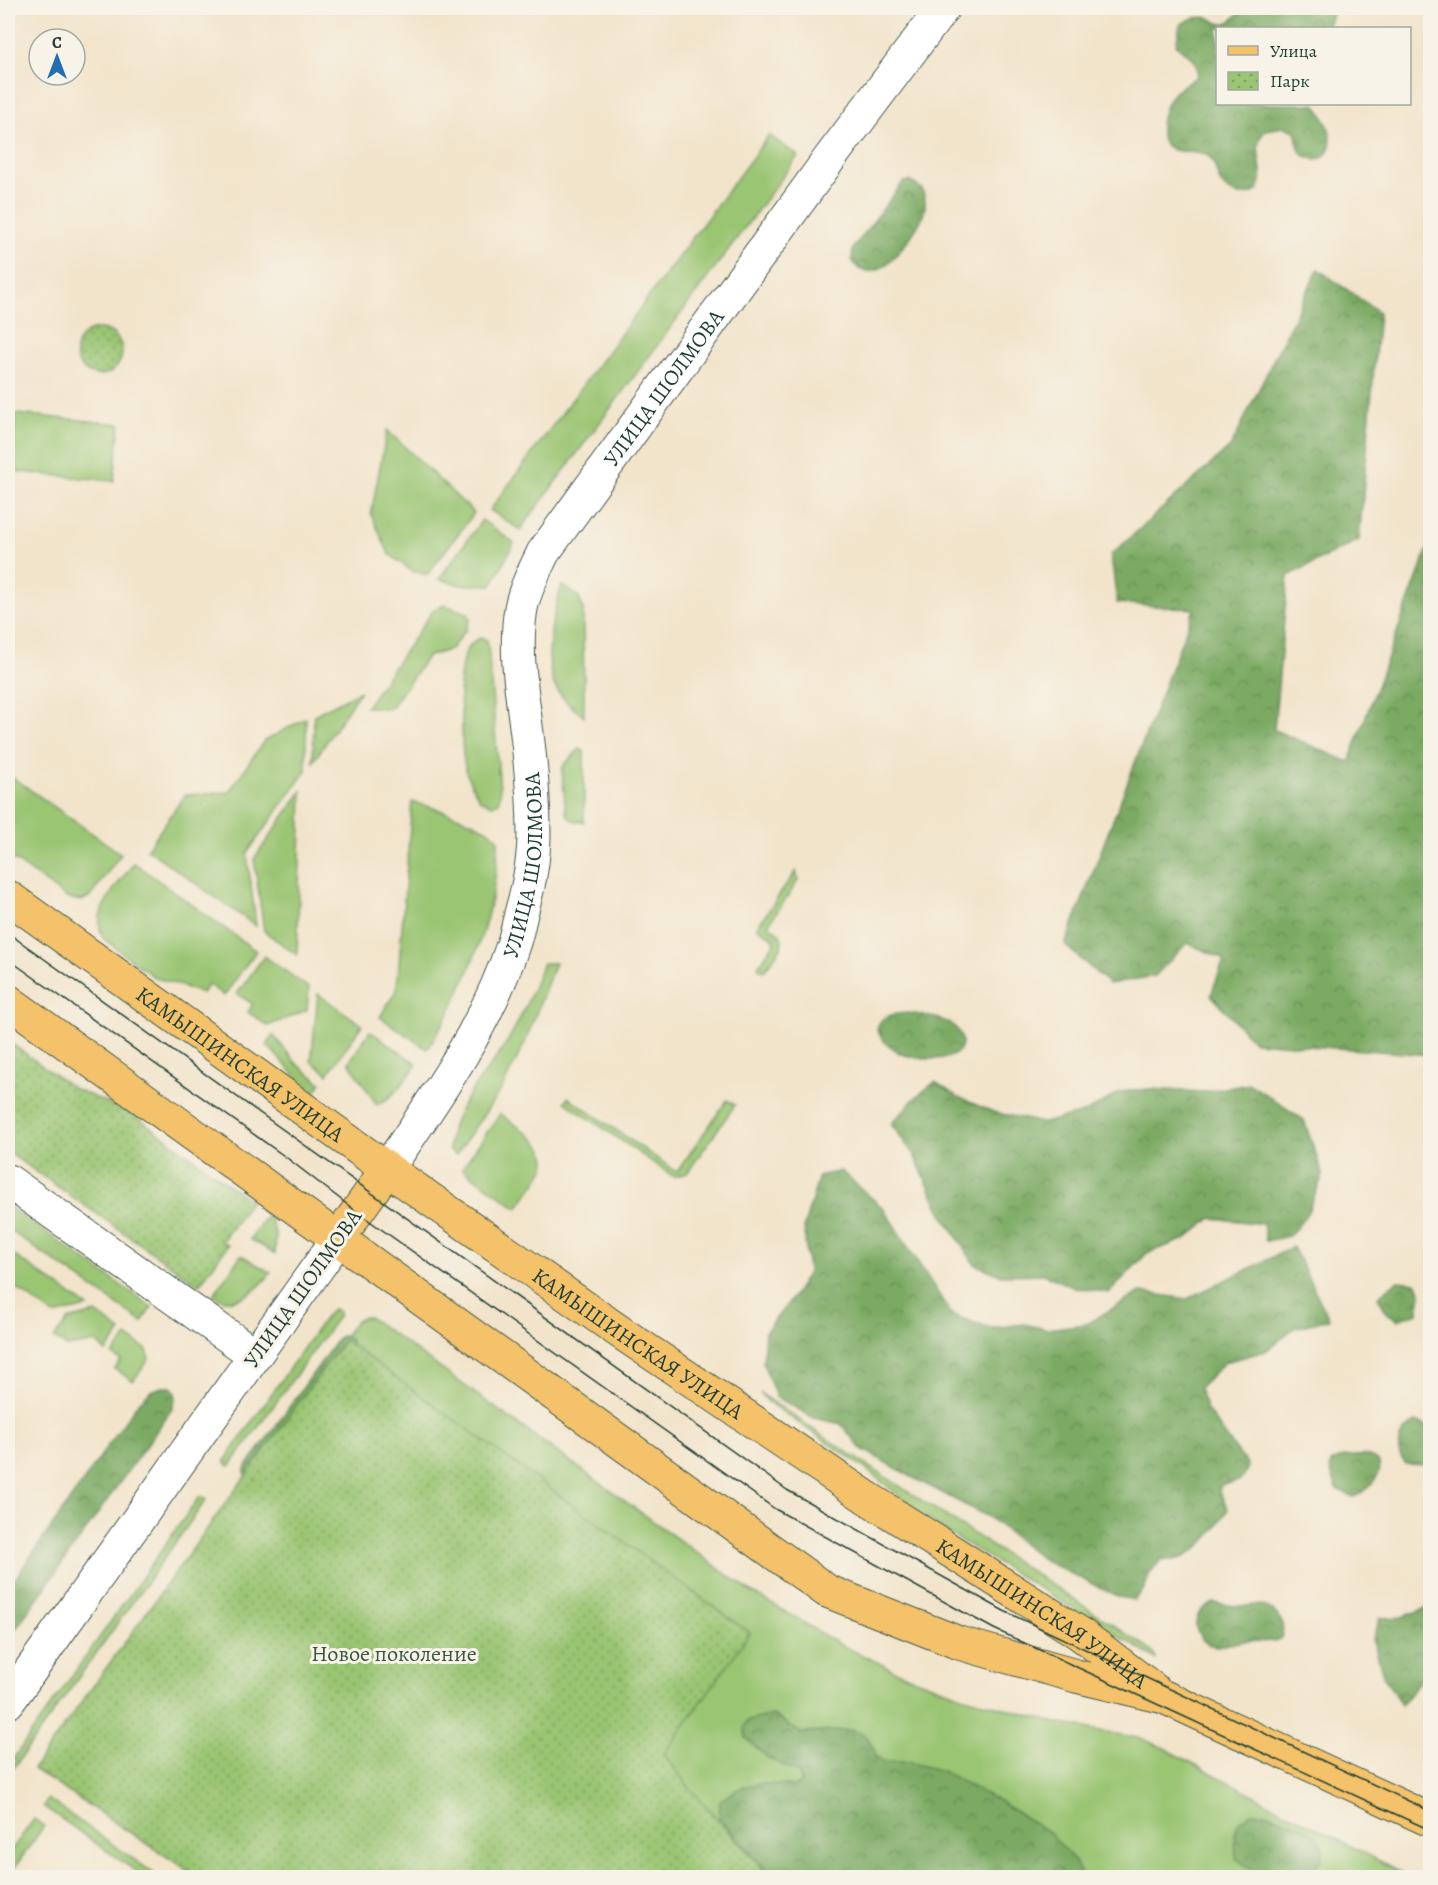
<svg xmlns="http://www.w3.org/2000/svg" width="1438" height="1885" font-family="Alegreya,serif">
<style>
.grass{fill:#9ac572;stroke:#5c8153;stroke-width:1.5}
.forest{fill:url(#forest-crowns);stroke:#4d744c;stroke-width:1.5}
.park{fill:url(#park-dots);stroke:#5c8153;stroke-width:1.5}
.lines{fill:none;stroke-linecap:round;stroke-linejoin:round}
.minor-casing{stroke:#3f564b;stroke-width:35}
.major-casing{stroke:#3f564b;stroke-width:35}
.minor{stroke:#fff;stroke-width:33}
.major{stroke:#f3c26a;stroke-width:33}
.tram{stroke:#1f3d34;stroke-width:1.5}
.labels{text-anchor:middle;stroke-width:6;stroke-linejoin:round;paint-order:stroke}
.street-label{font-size:22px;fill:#1f3d34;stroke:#f7f3e8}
.park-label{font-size:22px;fill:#385840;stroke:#f7f3e8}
</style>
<defs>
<pattern id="forest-crowns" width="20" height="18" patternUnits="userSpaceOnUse" patternTransform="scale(1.5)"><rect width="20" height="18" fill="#7baa64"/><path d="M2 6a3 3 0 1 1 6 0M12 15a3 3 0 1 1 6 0" fill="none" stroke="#648c53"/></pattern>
<pattern id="park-dots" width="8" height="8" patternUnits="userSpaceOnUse" patternTransform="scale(1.5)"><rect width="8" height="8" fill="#9ac572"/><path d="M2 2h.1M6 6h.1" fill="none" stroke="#7da15e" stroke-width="1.8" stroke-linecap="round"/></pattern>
</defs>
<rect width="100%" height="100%" fill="#f7f3e8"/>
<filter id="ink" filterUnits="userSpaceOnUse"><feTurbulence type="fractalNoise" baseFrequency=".0167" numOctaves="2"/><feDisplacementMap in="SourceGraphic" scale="12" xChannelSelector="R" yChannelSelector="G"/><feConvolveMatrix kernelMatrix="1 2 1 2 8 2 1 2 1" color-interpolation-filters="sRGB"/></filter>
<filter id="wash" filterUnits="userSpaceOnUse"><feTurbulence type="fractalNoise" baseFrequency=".008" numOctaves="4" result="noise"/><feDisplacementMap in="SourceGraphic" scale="24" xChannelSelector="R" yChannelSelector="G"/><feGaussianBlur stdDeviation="1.35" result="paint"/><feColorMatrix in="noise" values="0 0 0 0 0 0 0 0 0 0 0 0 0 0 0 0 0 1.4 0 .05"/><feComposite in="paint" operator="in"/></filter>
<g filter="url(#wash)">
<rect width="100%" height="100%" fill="#f2e4cb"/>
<!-- grass -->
<g class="grass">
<path d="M769 135 798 156 520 530 490 510Z"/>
<path d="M16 414 120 424 114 481 10 471Z"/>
<path d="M387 430 474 513 427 575 412 571 389 554 371 514Z"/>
<path d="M482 520 514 543 492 585H461L439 579Z"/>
<path d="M562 585 578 596 583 608 584 716C574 709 564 701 557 690 541 664 553 613 562 585Z"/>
<path d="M444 605 468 613 470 619 465 631 451 649 427 657 391 708 366 707 434 609Z"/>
<path d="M481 638 487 640 488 645 500 790 499 802 492 805 480 800C476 792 470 783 467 775 462 758 462 740 462 723 460 700 453 647 481 638Z"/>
<path d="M360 691 313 762 314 715Z"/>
<path d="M306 718V771L247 853 256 926 147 849 185 795 229 792 264 741Z"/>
<path d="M580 749 584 751V822C575 821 569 821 566 812L562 772 563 766Z"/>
<path d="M8 774 121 854 90 897 81 901 67 898 8 855Z"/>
<path d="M302 791 297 955 264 931 254 859Z"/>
<path d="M412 802C432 807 486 823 498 839 498 909 466 992 427 1049L380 1017 397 989Z"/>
<path d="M134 863 256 951 224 996 208 984 202 993 154 977 104 939C88 913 119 884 134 863Z"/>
<path d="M796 871 798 880 796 884 768 925 779 933 782 940 781 948 764 971 758 967 775 942 774 939 757 927Z"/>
<path d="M264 956 309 988 307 1010 268 1026 248 1012 253 1004 237 994Z"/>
<path d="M543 963H555L525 1043 502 1088 456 1155 449 1150C449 1109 483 1079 504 1047 521 1020 532 993 543 963Z"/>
<path d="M318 994 362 1025 328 1074 311 1061Z"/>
<path d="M370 1031 417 1064C406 1079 395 1097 377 1105L349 1062Z"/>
<path d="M273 1035 297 1064 321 1083 315 1092 300 1081 267 1045Z"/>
<path d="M568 1097 677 1172 727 1100 735 1105 687 1173 674 1177 565 1102Z"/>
<path d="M500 1114C516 1126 555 1145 544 1169 537 1183 526 1196 517 1208L462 1168Z"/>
<path d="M8 1206 152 1307 142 1322 8 1229Z"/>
<path d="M268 1213 276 1236 275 1254 250 1239Z"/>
<path d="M8 1251 88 1307 54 1315 8 1282Z"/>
<path d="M241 1255 271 1273C258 1290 234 1310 213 1295Z"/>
<path d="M333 1309 339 1312 338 1317 230 1466 224 1462 326 1316Z"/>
<path d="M96 1313 121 1331 106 1352 96 1342 67 1347 54 1338 68 1320Z"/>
<path d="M364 1317H369L750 1591 841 1645 904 1675 965 1697 1053 1722 1143 1739 1164 1748 1410 1877H762L243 1508 245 1475 350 1328 357 1320Z"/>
<path d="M127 1336 147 1350 149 1359 133 1381 115 1369 121 1361 113 1355Z"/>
<path d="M760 1393 835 1444 1144 1645 1154 1654 1156 1659 940 1528 863 1467 768 1402Z"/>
<path d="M200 1496 206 1500 10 1773 8 1770V1766Z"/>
<path d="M48 1799 159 1877H144L43 1806Z"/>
<path d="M34 1819 44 1826 8 1877V1855Z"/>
</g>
<!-- forest -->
<g class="forest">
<path d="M1242 8H1334L1329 23 1325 28H1218V104H1315C1324 116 1339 140 1325 155 1323 158 1319 158 1317 160 1296 155 1300 149 1295 131L1284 127 1266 130C1263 133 1260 137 1259 141 1255 157 1270 183 1253 193 1249 195 1244 195 1240 195 1211 190 1221 164 1207 155 1194 147 1169 158 1162 139 1158 127 1164 105 1172 95 1178 87 1189 83 1197 76 1199 55 1187 58 1176 44L1180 25C1188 19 1199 16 1209 18 1213 19 1215 22 1218 23 1230 26 1237 16 1242 8Z"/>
<path d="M910 181 922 189C924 195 926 201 925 208 922 225 891 268 873 271 869 272 863 270 859 269L852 260 853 248 901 185 904 182Z"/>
<path d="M1318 269 1379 312 1359 540 1288 576 1274 730 1349 762 1430 543V1055L1254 1042 1211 995 1224 959 1187 943 1155 976 1109 984 1065 945 1194 609 1117 603 1111 555 1231 446Z"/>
<path d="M909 1013C927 1016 961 1018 962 1043 962 1048 960 1051 955 1054 944 1062 913 1059 900 1053 890 1049 882 1040 877 1030 880 1013 895 1014 909 1013Z"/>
<path d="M935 1082 958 1097 993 1112 1043 1123 1087 1112 1120 1092 1150 1089 1202 1092 1250 1084 1304 1120 1323 1175 1306 1216 1289 1236 1266 1241 1263 1224 1212 1218 1186 1239 1147 1253 1109 1293 1070 1286 1044 1274 1000 1275 974 1264 941 1212 914 1155 891 1124 915 1098Z"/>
<path d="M841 1171 883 1208 952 1315 991 1328 1024 1324 1046 1329 1086 1324 1141 1292 1187 1299 1293 1247 1329 1319 1294 1328 1266 1351 1225 1362 1199 1388 1207 1410 1248 1466C1242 1483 1238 1482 1222 1484L1219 1490 1228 1509C1221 1524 1199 1551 1184 1557 1177 1560 1167 1560 1160 1561L1150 1573 1144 1589 1134 1600 1119 1597 1045 1561 990 1518 910 1476 860 1448 841 1424 814 1418 776 1397 763 1363 765 1332 793 1297 808 1273 804 1226 819 1176Z"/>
<path d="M1397 1281 1417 1283 1421 1295 1418 1313 1398 1320 1387 1313 1378 1297Z"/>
<path d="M343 1336 348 1337 351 1340V1350L248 1477 245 1476V1469L339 1337Z"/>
<path d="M162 1387H171L174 1390 176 1397 172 1409 8 1640V1589L137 1404 151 1391Z"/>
<path d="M1416 1422 1430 1428V1468L1426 1465 1406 1464C1392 1448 1399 1431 1416 1422Z"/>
<path d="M1353 1456C1358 1456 1363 1455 1368 1456 1396 1463 1367 1493 1353 1497L1337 1489 1330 1469 1331 1463 1339 1458Z"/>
<path d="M1214 1603C1223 1604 1233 1606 1242 1606 1250 1606 1259 1603 1266 1607 1279 1612 1286 1626 1281 1638L1275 1641C1266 1642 1257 1641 1247 1641 1231 1641 1210 1655 1200 1636 1198 1633 1196 1627 1196 1623 1197 1612 1204 1607 1214 1603Z"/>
<path d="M1430 1607V1671L1424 1676 1401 1705 1383 1675 1373 1639 1380 1618 1402 1617Z"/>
<path d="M773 1715 801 1733 854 1730 867 1737 874 1749 875 1757 883 1762H908L942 1771 1002 1803 1050 1833 1074 1860 1080 1872 1079 1877H773L719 1818 720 1802C745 1778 764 1784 796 1786L801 1781 798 1773 768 1758 746 1738 744 1727 747 1721Z"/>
<path d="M1251 1813H1266L1303 1827 1317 1837 1324 1848 1322 1859 1308 1872 1306 1877H1261C1255 1868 1244 1866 1236 1858L1235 1834 1238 1823Z"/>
</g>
<!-- park -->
<g class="park">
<circle cx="99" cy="352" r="23"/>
<path d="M8 1041 73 1088 133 1114 251 1201 222 1241 228 1245 199 1285 8 1152Z"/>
<path d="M344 1340 750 1633 664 1754 687 1785 770 1877H198L33 1769Z"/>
</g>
</g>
<g filter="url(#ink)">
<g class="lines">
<!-- minor casing -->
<g class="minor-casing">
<g id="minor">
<path id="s1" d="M387 1169C435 1099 486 1027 513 945 517 934 519 921 522 910 529 885 534 859 534 834 534 800 531 767 527 734 522 692 514 651 521 608 525 588 535 570 543 553L830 158 943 8"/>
<path d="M8 1181 255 1355"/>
<path d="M8 1702 338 1239"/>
</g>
</g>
<!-- major casing -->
<g class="major-casing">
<g id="major">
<path id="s2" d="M8 897 387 1169 620 1332 866 1497 1079 1633 1153 1689"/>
<path d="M8 1001 827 1591 959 1643 1076 1676 1164 1697 1430 1820"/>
<path d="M338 1239 387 1169"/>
</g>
</g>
<!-- minor -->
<use href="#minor" class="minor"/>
<!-- major -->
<use href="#major" class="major"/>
<!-- tram -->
<g class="tram">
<path d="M8 933 787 1490 1004 1611 1430 1811"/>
<path d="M8 959 287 1158 357 1212 775 1509 994 1629 1430 1830"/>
</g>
</g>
</g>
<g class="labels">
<!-- street labels -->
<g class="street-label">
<text dy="8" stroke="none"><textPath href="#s1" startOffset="862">УЛИЦА ШОЛМОВА</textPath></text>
<text dy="8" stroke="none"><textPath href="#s1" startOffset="339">УЛИЦА ШОЛМОВА</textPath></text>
<text dy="8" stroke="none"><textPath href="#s2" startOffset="286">КАМЫШИНСКАЯ УЛИЦА</textPath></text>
<text transform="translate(302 1288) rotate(-55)" y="8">УЛИЦА ШОЛМОВА</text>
<text dy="8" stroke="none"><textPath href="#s2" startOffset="772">КАМЫШИНСКАЯ УЛИЦА</textPath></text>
<text dy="8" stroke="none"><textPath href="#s2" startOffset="1258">КАМЫШИНСКАЯ УЛИЦА</textPath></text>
</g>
<!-- park labels -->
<g class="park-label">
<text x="394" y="1661">Новое поколение</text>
</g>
</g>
<!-- margin -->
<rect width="1438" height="1885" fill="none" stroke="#f7f3e8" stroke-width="30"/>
<!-- legend -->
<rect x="1216" y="27" width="195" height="78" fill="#f7f3e8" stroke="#a1aaa0" stroke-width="1.5"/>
<rect x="1228" y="46" width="30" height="9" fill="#f3c26a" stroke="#a1aaa0" stroke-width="1.5"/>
<text x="1270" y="57" font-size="18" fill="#1f3d34">Улица</text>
<rect x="1228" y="72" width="30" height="18" fill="url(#park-dots)" stroke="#a1aaa0" stroke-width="1.5"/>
<text x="1270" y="87" font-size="18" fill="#1f3d34">Парк</text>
<!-- north arrow -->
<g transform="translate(57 57)"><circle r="28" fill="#f7f3e8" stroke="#a1aaa0" stroke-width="1.5"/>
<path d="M0-4.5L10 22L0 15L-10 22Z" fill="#1f6fb2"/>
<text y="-9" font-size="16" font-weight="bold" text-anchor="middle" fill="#1f3d34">С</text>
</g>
</svg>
